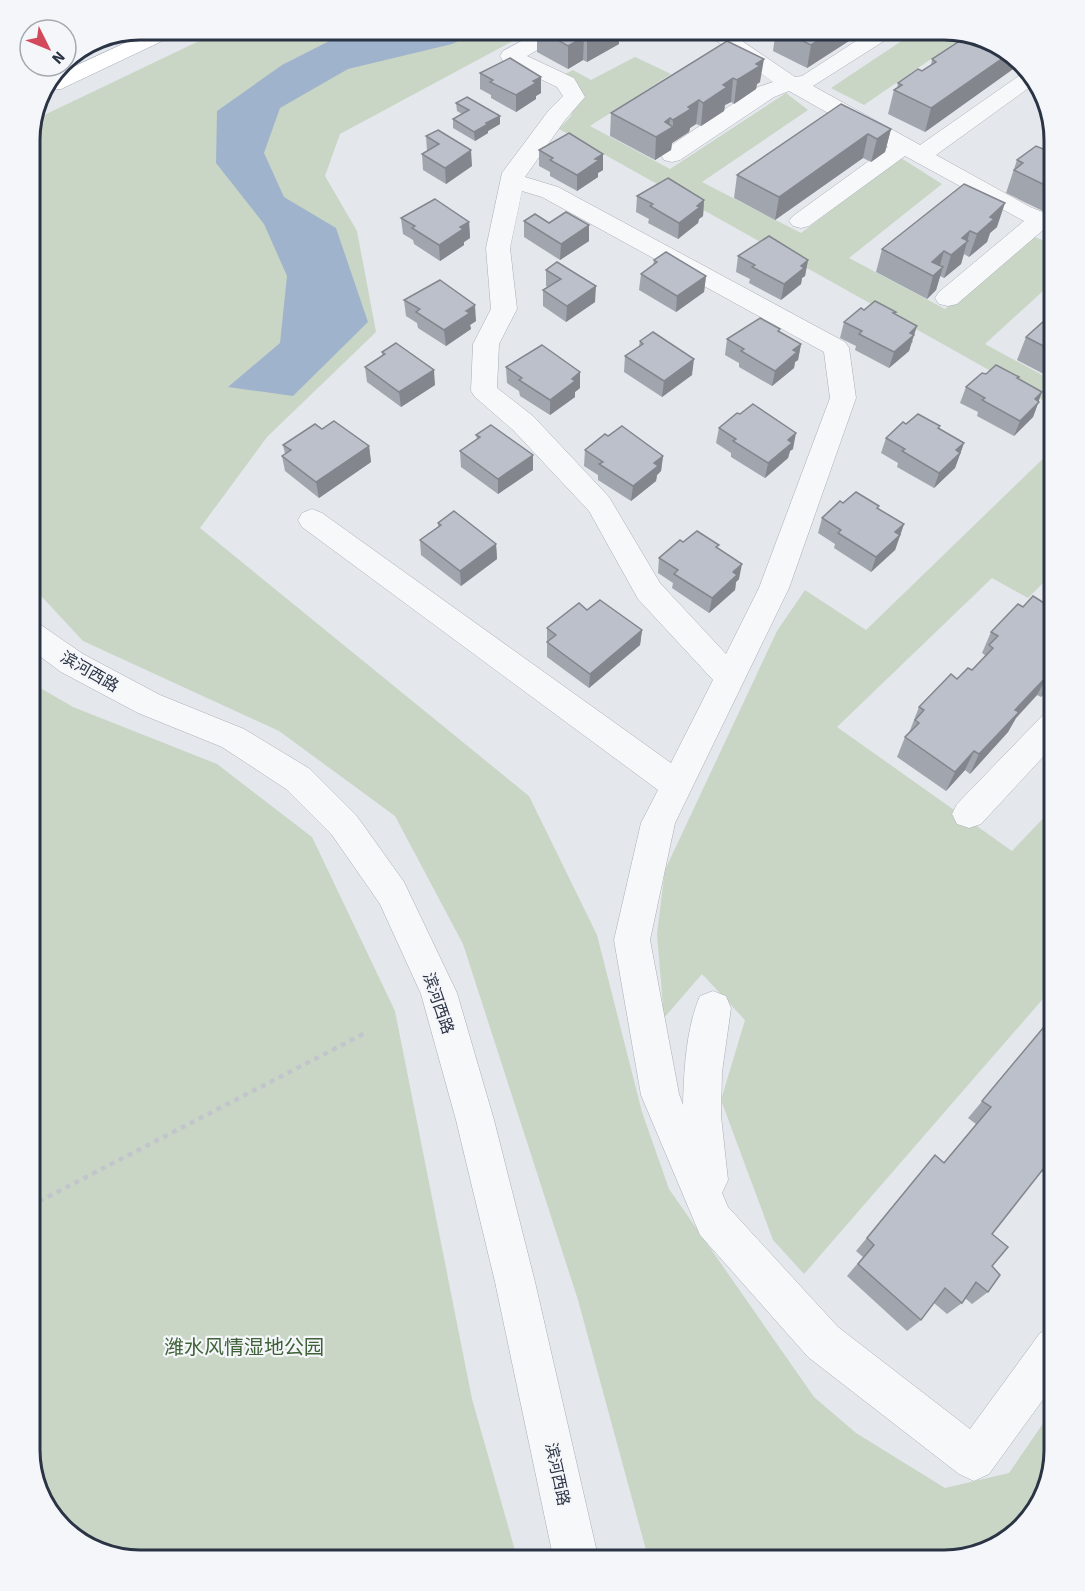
<svg xmlns="http://www.w3.org/2000/svg" width="1085" height="1591" font-family="'Source Sans 3','Noto Sans SC',sans-serif">
<style>
.green{fill:#c9d6c5}
.water{fill:#9fb4cc}
.lines{fill:none;stroke-linecap:round;stroke-linejoin:round}
.minor-casing{stroke:#a9aeb7;stroke-width:1}
.major-casing{stroke:#a3abb8;stroke-width:1}
.path{stroke:#c2c5cb;stroke-width:4.5;stroke-dasharray:5 5;stroke-linecap:butt}
.minor{fill:#f7f8fa;fill-rule:evenodd}
.major{fill:#fff;fill-rule:evenodd}
.wall{fill:#a1a5ae}
.shaded-wall{fill:#83868d}
.building{fill:#bbc0ca;stroke:#83868d;stroke-width:1.5}
.labels{text-anchor:middle;stroke-width:4.5;stroke-linejoin:round;paint-order:stroke}
.street-label{font-size:16px;fill:#2b3445;stroke:#f4f6f9}
.near-park-label{font-size:20px;fill:#3f6138;stroke:#f4f6f9}
.rim{fill:none;stroke:#2b3445;stroke-width:3}
</style>
<rect width="100%" height="100%" fill="#e4e7ec"/>
<!-- green -->
<g class="green">
<path d="M222 30H533L340 134 325 176 357 231 376 332 267 437 200 528 529 796 597 935 642 1112 669 1189 814 1397 856 1433 945 1488 1009 1473 1055 1406V1450L1040 1506 999 1546 944 1561H649L578 1300 463 944 395 816 279 731 83 641 30 584V134L38 118Z"/>
<path d="M918 30H951L966 35 864 105 831 88Z"/>
<path d="M635 57 671 74 590 126 670 169 786 93 808 110 702 182 801 233 901 158 942 184 849 258 945 309 1032 236 1055 245V280L985 344 1055 382V407L559 129 571 116 579 86 563 75 573 70 591 80Z"/>
<path d="M1055 447V571L1028 598 992 578 837 727 1012 851 1055 806V985L804 1274 773 1240 721 1100 745 1020 702 974 664 1018 657 934 665 870 777 631 805 590 866 630Z"/>
<path d="M30 682 73 707 217 764 312 837 395 1011 472 1399 518 1561H134L80 1542 45 1505 30 1450Z"/>
</g>
<!-- water -->
<path class="water" d="M351 30H482L452 44 348 69 280 108 264 153 284 197 336 228 368 322 293 396 228 387 280 343 287 276 264 224 216 163 217 111 282 65Z"/>
<g class="lines">
<!-- minor casing -->
<g class="minor-casing">
<g id="minor">
<path d="M542 30H568L565 34 527 56 574 78 585 97 565 120 525 177 558 187 845 342 849 348 856 398 789 588 675 823 650 940 679 1094 683 1105C684 1069 686 1029 700 996L713 991 726 996 731 1008 722 1072 721 1116 728 1180 722 1193 728 1207 838 1327 970 1429 1040 1333 1055 1327V1383L989 1474 974 1481 959 1474 808 1357 700 1235 641 1095 614 940 641 823 658 790 302 527 298 520 302 513 312 509 322 513 671 763 713 680 638 599 589 511 513 430 475 397 471 391 473 344 491 309 486 248 502 173 549 110 563 96 557 87 503 61 500 56 503 51ZM522 191 542 197 824 352 830 398 759 588 726 654 660 583 609 497 533 416 497 388 499 344 517 309 510 248Z"/>
<path d="M702 30H726L795 77 802 76 873 30H898L895 34 813 86 920 145 1026 71 1037 82 936 155 1030 207 1055 217V233L1043 230 957 304 948 306 939 304 935 298 939 292 1024 221 905 156 809 226 801 228 793 226 789 221 793 216 888 147 789 91 774 97 680 160 672 162 664 160 661 155 664 150 758 87 773 82Z"/>
<path d="M30 621 41 625 83 654 160 695 244 729 310 769 356 815 404 882 457 993 494 1120 535 1282 599 1561H554L495 1282 456 1120 421 994 380 904 332 835 286 789 222 747 138 713 61 672 30 649Z"/>
<path d="M1055 710V744L981 824 969 828 957 824 952 814 957 804 1044 714Z"/>
</g>
</g>
<!-- major casing -->
<g class="major-casing">
<path id="major" d="M153 30H181L177 34 61 89 50 90 58 74Z"/>
</g>
<!-- path -->
<path class="path" d="M30 1206 367 1032"/>
<!-- minor -->
<use href="#minor" class="minor"/>
<!-- major -->
<use href="#major" class="major"/>
</g>
<!-- wall -->
<g class="wall">
<path d="M537 30H645L637 34 634 32 619 40V44L587 62 583 60 568 69 537 52Z"/>
<path d="M776 30H866L807 68 773 51Z"/>
<path d="M727 41 760 82 757 84 756 89 734 104 731 102 725 105 724 111 701 126 696 124 690 128 689 132 672 143 671 150 655 160 610 136 611 113Z"/>
<path d="M1005 49 1020 64 925 132 888 114 894 90 897 88 898 83 922 71 931 66 932 59Z"/>
<path d="M480 73 541 93 536 96V99L516 112 491 98V95L480 89Z"/>
<path d="M456 103 500 124 488 131V133L475 141 453 128V119L462 114 457 111Z"/>
<path d="M841 104 891 129 885 152 871 162 863 158 775 220 734 198 737 175Z"/>
<path d="M438 130 472 166 446 184 423 170 422 154 427 151 426 136Z"/>
<path d="M1055 141V214L1053 216 1006 193 1017 160 1043 149Z"/>
<path d="M539 150 603 154V170L598 173V177L577 191 550 176V172L539 166Z"/>
<path d="M964 184 997 227 990 233 987 242 969 257 964 254 961 264 944 278 940 276 936 290 927 299 876 272 882 249Z"/>
<path d="M637 196 704 200 703 216 699 219 698 223 678 239 648 223 649 219 636 212Z"/>
<path d="M401 218 469 222 470 238 464 242V245L440 261 414 244 413 240 403 234Z"/>
<path d="M524 221 589 225V241L560 260 524 237Z"/>
<path d="M738 256 808 260 805 276 802 278 801 284 781 300 749 283 750 279 736 272Z"/>
<path d="M654 260 706 276 704 292 676 312 639 290 641 274 653 265Z"/>
<path d="M557 262 595 302 566 322 543 306V290L548 287 546 286V270Z"/>
<path d="M404 300 476 321 470 325 471 329 446 346 418 328 417 323 406 316Z"/>
<path d="M864 310 895 314 913 342 911 343 909 351 889 368 855 350 856 346 840 338 844 322Z"/>
<path d="M1055 311V380L1017 360 1026 337Z"/>
<path d="M780 329 779 332 801 344 798 360 795 362 794 368 772 386 739 367V363L725 355 727 339Z"/>
<path d="M640 341 692 375 662 397 624 372 625 356 639 346Z"/>
<path d="M382 352 435 385 401 407 367 382 365 367 382 356Z"/>
<path d="M506 367 580 372V388L575 392V397L550 415 520 396 519 391 507 383Z"/>
<path d="M986 374 1019 377 1018 379 1039 401 1033 417 1014 436 977 416 978 412 960 403 966 387Z"/>
<path d="M906 424 939 429 964 443 955 468 934 488 897 467 898 463 881 453 886 438Z"/>
<path d="M719 428 793 449 790 451 788 458 765 478 731 457V453L716 443Z"/>
<path d="M322 429 369 446 371 462 319 498 285 471 282 456 285 454 283 445Z"/>
<path d="M476 435 533 455V470L498 494 461 467 460 451 477 439Z"/>
<path d="M608 436 663 456 661 471 657 475 656 481 631 501 598 480V475L584 466 585 450Z"/>
<path d="M878 509 904 524 895 550 871 572 834 548 835 544 818 533 822 518Z"/>
<path d="M438 523 496 544 497 559 461 586 421 555 420 540 438 527Z"/>
<path d="M683 542 718 548 739 579 736 582 735 590 709 613 672 588 673 583 658 573 659 558Z"/>
<path d="M1055 576V601L1046 595Z"/>
<path d="M1023 607 1055 610V681L1041 697 1037 695 1016 718 1008 732 970 774 965 770 946 791 897 757 905 737 909 733 919 707 957 679 972 670 984 658 985 655 982 653 991 632Z"/>
<path d="M587 610 642 630 640 645 589 688 547 657V628Z"/>
<path d="M1055 1030V1182L1041 1171 992 1234V1266L988 1292 972 1304 965 1298 962 1303 947 1314 934 1303 921 1320 907 1331 847 1276 863 1257 856 1251 935 1155 944 1162 976 1124 968 1118 1028 1047 1052 1034Z"/>
</g>
<!-- shaded-wall -->
<g class="shaded-wall">
<path d="M604 30H634V32L619 40V44L587 62V39Z"/>
<path d="M638 30H645L637 34Z"/>
<path d="M834 30H866L807 68 811 45Z"/>
<path d="M584 37 583 60 568 69V46Z"/>
<path d="M1010 53 1020 64 925 132 931 108Z"/>
<path d="M764 59 760 82 757 84 756 89 734 104 737 80 756 64Z"/>
<path d="M541 77V93L536 96V99L516 112V95L533 81Z"/>
<path d="M733 78 731 102 725 105 724 111 701 126 703 103 723 85Z"/>
<path d="M699 100 696 124 690 128 689 132 672 143 671 150 655 160 656 137 665 122 670 118 669 129 673 127V120L688 107Z"/>
<path d="M500 116V124L488 131V133L475 141 474 132 486 123Z"/>
<path d="M891 129 885 152 871 162 877 139Z"/>
<path d="M868 134 863 158 775 220 779 197Z"/>
<path d="M471 150 472 166 446 184 445 168Z"/>
<path d="M603 154V170L598 173V177L577 191V175L595 159Z"/>
<path d="M704 200 703 216 699 219 698 223 678 239 679 223 697 206Z"/>
<path d="M1005 203 997 227 990 233 987 242 969 257 977 234 990 217Z"/>
<path d="M469 222 470 238 464 242V245L440 261 439 245 460 227Z"/>
<path d="M589 225V241L560 260 561 244Z"/>
<path d="M970 231 961 264 944 278 951 255 962 238Z"/>
<path d="M944 251 938 272 943 267 936 290 927 299 933 276 932 262Z"/>
<path d="M808 260 805 276 802 278 801 284 781 300 784 284 801 266Z"/>
<path d="M706 276 704 292 676 312 677 296Z"/>
<path d="M596 286 595 302 566 322 567 306Z"/>
<path d="M475 305 476 321 470 325 471 329 446 346 444 330 466 311Z"/>
<path d="M917 326 909 351 889 368 894 352 910 333Z"/>
<path d="M801 344 798 360 795 362 794 368 772 386 775 371 793 350Z"/>
<path d="M694 359 692 375 662 397 664 381Z"/>
<path d="M434 370 435 385 401 407 399 392Z"/>
<path d="M580 372V388L575 392V397L550 415V400L572 379Z"/>
<path d="M1042 392 1033 417 1014 436 1020 421 1035 399Z"/>
<path d="M796 433 793 449 790 451 788 458 765 478 768 463 788 440Z"/>
<path d="M964 443 955 468 934 488 939 473 956 450Z"/>
<path d="M369 446 371 462 319 498 316 482Z"/>
<path d="M533 455V470L498 494V479Z"/>
<path d="M663 456 661 471 657 475 656 481 631 501 633 486 654 463Z"/>
<path d="M904 524 895 550 871 572 876 557 895 532Z"/>
<path d="M496 544 497 559 461 586 460 571Z"/>
<path d="M742 564 739 579 736 582 735 590 709 613 712 598 733 572Z"/>
<path d="M642 630 640 645 589 688 590 674Z"/>
<path d="M1055 673V681L1041 697 1051 677Z"/>
<path d="M1048 675 1037 695 1016 718 1008 732 970 774 979 754 1015 710Z"/>
<path d="M974 751 965 770 946 791 955 772Z"/>
</g>
<!-- building -->
<g class="building">
<path d="M540 30H604L587 39 584 37 568 46Z"/>
<path d="M780 30H834L811 45Z"/>
<path d="M967 36 1005 49 1010 53 931 108 894 90 902 85 898 83 918 69 922 71 936 62 932 59Z"/>
<path d="M727 41 764 59 756 64 760 66 737 80 733 78 723 85 727 87 703 103 699 100 688 107 691 109 673 120 670 118 665 122 673 127 656 137 611 113Z"/>
<path d="M510 58 541 77 533 81 536 83 516 95 490 82 493 80 480 73Z"/>
<path d="M467 97 500 116 486 123 488 124 474 132 453 119 469 110 456 103Z"/>
<path d="M841 104 891 129 877 139 868 134 779 197 737 175Z"/>
<path d="M438 130 471 150 445 168 422 154 439 144 426 136Z"/>
<path d="M569 133 603 154 595 159 599 160 577 175 550 160 553 158 539 150Z"/>
<path d="M1055 140V190L1014 170 1023 163 1017 160 1036 146 1043 149Z"/>
<path d="M668 178 704 200 697 206 700 207 679 223 650 206 653 204 637 196Z"/>
<path d="M964 184 1005 203 990 217 994 219 977 234 970 231 962 238 968 241 951 255 944 251 932 262 943 267 933 276 882 249Z"/>
<path d="M435 199 469 222 460 227 463 229 439 245 412 228 415 226 401 218Z"/>
<path d="M566 212 589 225 561 244 524 221 535 214 549 223Z"/>
<path d="M769 236 808 260 801 266 804 268 784 284 752 267 755 265 738 256Z"/>
<path d="M666 252 706 276 677 296 641 274 657 262 654 260Z"/>
<path d="M557 262 596 286 567 306 543 290 561 279 546 270Z"/>
<path d="M440 280 475 305 466 311 470 313 444 330 416 312 420 309 404 300Z"/>
<path d="M875 301 896 312 893 313 917 326 910 333 914 335 894 352 859 334 862 331 844 322 861 308 864 310Z"/>
<path d="M1055 311V352L1026 337Z"/>
<path d="M760 318 780 329 778 331 801 344 793 350 797 352 775 371 741 351 744 349 727 339Z"/>
<path d="M653 332 694 359 664 381 625 356 643 344 640 341Z"/>
<path d="M396 343 434 370 399 392 365 367 385 354 382 352Z"/>
<path d="M542 345 580 372 572 379 575 381 550 400 519 380 522 378 506 367Z"/>
<path d="M996 365 1019 377 1017 378 1042 392 1035 399 1039 402 1020 421 982 400 985 398 966 387 982 373 986 374Z"/>
<path d="M753 404 796 433 788 440 792 443 768 463 733 441 736 439 719 428 737 413 740 414Z"/>
<path d="M918 414 940 426 938 428 964 443 956 450 960 453 939 473 902 451 905 449 886 438 903 422 906 424Z"/>
<path d="M334 421 369 446 316 482 282 456 291 450 283 445 315 424 322 429Z"/>
<path d="M491 425 533 455 498 479 460 451 480 437 476 435Z"/>
<path d="M622 426 663 456 654 463 658 466 633 486 599 464 603 462 585 450 605 434 608 436Z"/>
<path d="M856 492 879 506 877 508 904 524 895 532 900 535 876 557 838 533 841 530 822 518 840 501 843 503Z"/>
<path d="M454 511 496 544 460 571 420 540 441 525 438 523Z"/>
<path d="M697 531 719 545 716 547 742 564 733 572 737 575 712 598 674 574 678 570 659 558 680 540 683 542Z"/>
<path d="M1033 596 1055 610V673L1051 677 1048 675 1015 710 1019 712 979 754 974 751 955 772 905 737 919 723 915 720 924 710 919 707 951 674 957 679 968 668 972 670 993 648 989 645 998 636 991 632 1018 604 1023 607Z"/>
<path d="M600 600 642 630 590 674 547 642 556 635 547 628 579 603 587 610Z"/>
<path d="M1043 1028 1052 1035 1055 1031V1154L992 1234 1008 1247 992 1266 1000 1275 988 1292 976 1282 962 1303 945 1288 921 1320 858 1264 874 1245 867 1238 935 1155 944 1163 991 1107 982 1101Z"/>
</g>
<g class="labels">
<!-- street labels -->
<g class="street-label">
<text transform="translate(90 671) rotate(30)" y="6">滨河西路</text>
<text transform="translate(439 1003) rotate(71)" y="6">滨河西路</text>
<text transform="translate(558 1474) rotate(78)" y="6">滨河西路</text>
</g>
<!-- near-park labels -->
<g class="near-park-label">
<text x="244" y="1354">潍水风情湿地公园</text>
</g>
</g>
<!-- crop -->
<path d="M0 0H1085V1591H0ZM140 40H944A100 100 0 0 1 1044 140V1450A100 100 0 0 1 944 1550H140A100 100 0 0 1 40 1450V140A100 100 0 0 1 140 40Z" fill="#f4f6f9" fill-rule="evenodd"/>
<path class="rim" d="M140 40H944A100 100 0 0 1 1044 140V1450A100 100 0 0 1 944 1550H140A100 100 0 0 1 40 1450V140A100 100 0 0 1 140 40Z"/>
<!-- north arrow -->
<g transform="translate(48 48) rotate(133)"><circle r="28" fill="#f4f6f9" stroke="#a4a8b1" stroke-width="1.5"/>
<path d="M0-4.5L10 22L0 15L-10 22Z" fill="#d1495b"/>
<text y="-9" font-size="16" font-weight="bold" text-anchor="middle" fill="#2b3445">N</text>
</g>
</svg>
